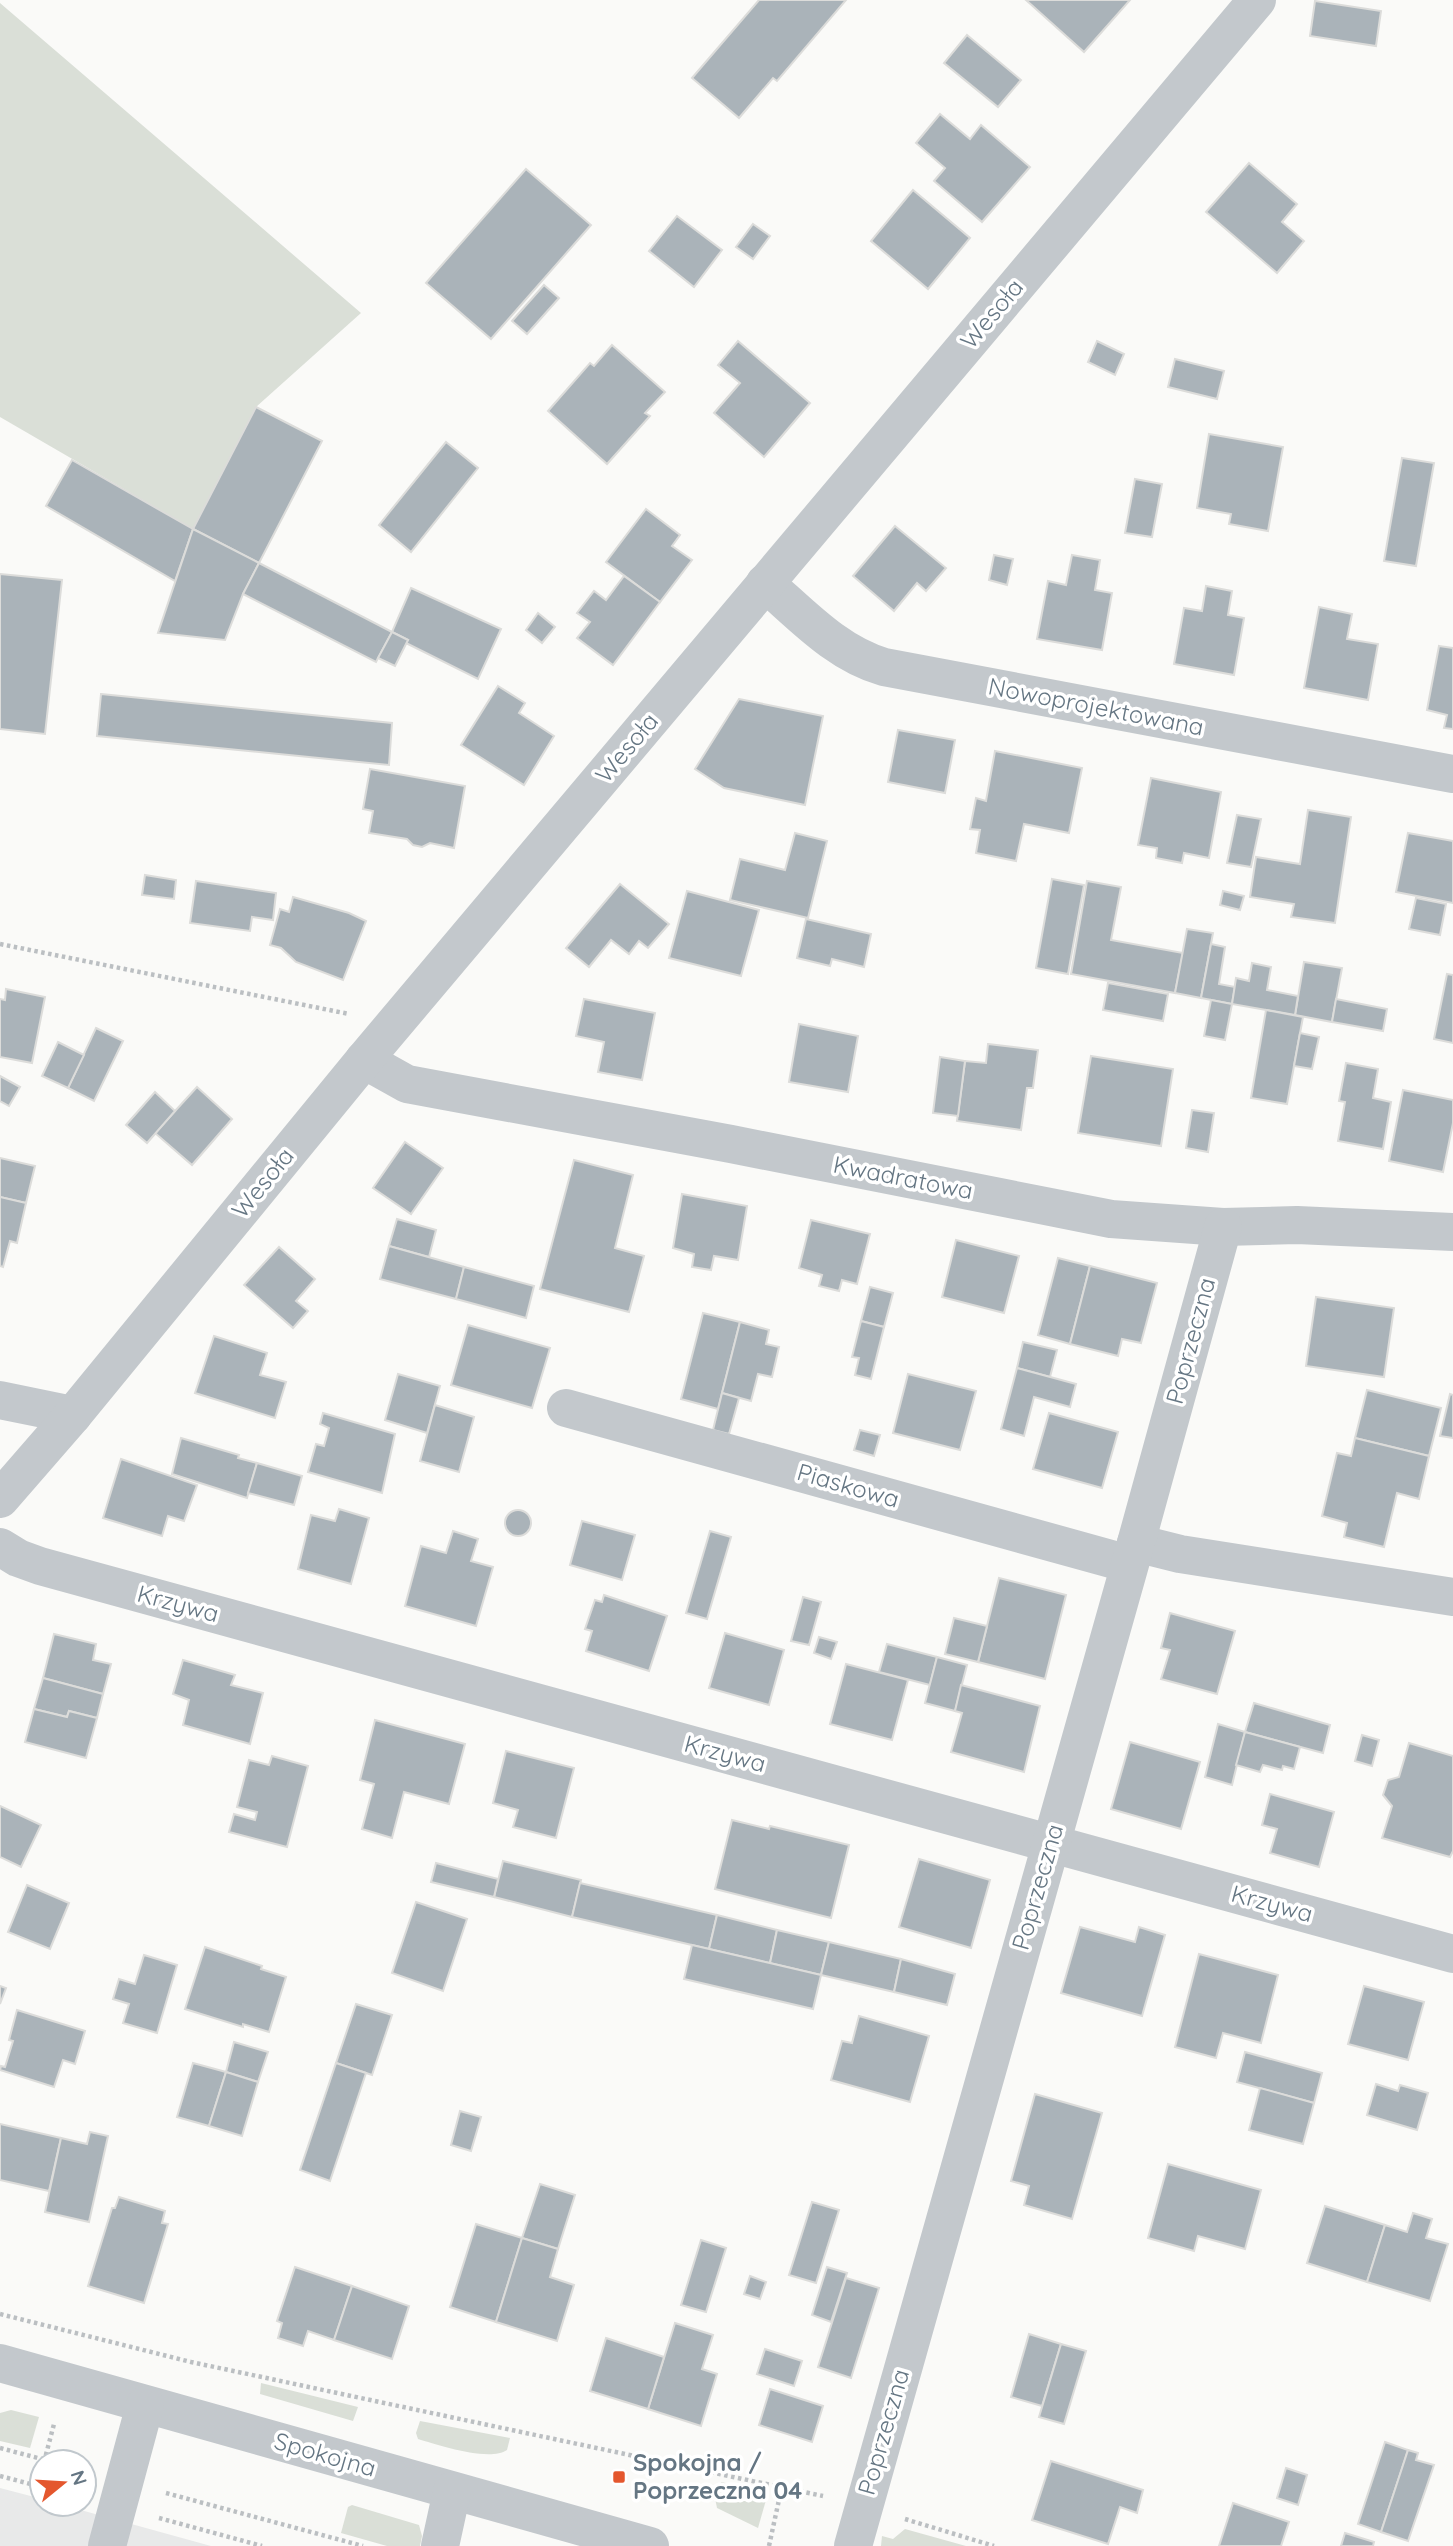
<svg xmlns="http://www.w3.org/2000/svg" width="1453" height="2546" font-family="Quicksand,sans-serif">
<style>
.built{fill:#e8e9e9}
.green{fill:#dadfd7}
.building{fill:#aab3b9;stroke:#dcdcda;stroke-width:2}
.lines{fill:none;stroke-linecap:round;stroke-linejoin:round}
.path{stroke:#bbbfc2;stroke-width:4.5;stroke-dasharray:3.5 3.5;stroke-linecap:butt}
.minor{stroke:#c3c8cc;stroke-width:38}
.poi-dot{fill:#e4572e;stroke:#fff;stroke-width:2.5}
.labels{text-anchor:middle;stroke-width:7;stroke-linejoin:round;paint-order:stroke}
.street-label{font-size:24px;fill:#657683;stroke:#fff}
.poi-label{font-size:24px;font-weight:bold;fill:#657683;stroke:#fff;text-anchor:start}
</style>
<rect width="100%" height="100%" fill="#fafaf8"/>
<!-- built -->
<path class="built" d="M0 2488 42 2499V2504H59L211 2546H0Z"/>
<!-- green -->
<g class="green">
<path d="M0 3 361 313 256 407 193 529 0 417Z"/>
<path d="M261 2383 358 2407 353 2421 260 2394Z"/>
<path d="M11 2410 39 2417 30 2448 0 2441V2413Z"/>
<path d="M420 2421 510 2438 507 2450C489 2462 438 2445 418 2439L416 2433Z"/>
<path d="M721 2482 760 2491 766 2500 758 2528 717 2508 715 2498Z"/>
<path d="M352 2505 419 2525 422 2536 420 2546H387L341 2533 348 2507Z"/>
<path d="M905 2529 966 2546H881L882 2536 893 2539Z"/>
</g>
<!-- building -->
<g class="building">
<path d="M759 0H846L777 81 773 78 739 118 692 78Z"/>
<path d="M1026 0H1130L1084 52Z"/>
<path d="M1315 1 1381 11 1376 46 1310 36Z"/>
<path d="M967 35 1021 80 998 107 944 63Z"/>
<path d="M940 114 970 139 981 125 1030 167 982 222 934 181 945 168 916 143Z"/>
<path d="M1249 163 1297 204 1282 222 1304 241 1277 273 1206 212Z"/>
<path d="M526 169 591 225 491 339 426 283Z"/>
<path d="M913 190 970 238 928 289 871 241Z"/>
<path d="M677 216 722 250 694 287 649 251Z"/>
<path d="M753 224 770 236 753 259 736 247Z"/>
<path d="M544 285 559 298 527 334 512 321Z"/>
<path d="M738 341 810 403 764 457 714 413 740 383 718 365Z"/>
<path d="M1097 341 1124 354 1115 375 1088 362Z"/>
<path d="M612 345 665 392 645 413 650 416 607 464 548 411 590 363 594 366Z"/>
<path d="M1175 359 1224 371 1217 399 1168 387Z"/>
<path d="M256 407 322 441 259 563 193 529Z"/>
<path d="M1209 434 1283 447 1268 531 1229 524 1231 514 1197 508Z"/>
<path d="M446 442 478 468 411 552 379 525Z"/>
<path d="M1402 458 1434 463 1416 566 1384 561Z"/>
<path d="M72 460 193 529 175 581 46 506Z"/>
<path d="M1135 479 1162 484 1152 537 1125 533Z"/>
<path d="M646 509 680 535 672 546 692 560 660 602 606 562Z"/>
<path d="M895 526 946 568 926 591 917 583 894 611 853 576Z"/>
<path d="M193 529 259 563 243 594 225 640 158 633Z"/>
<path d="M994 555 1013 559 1007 585 989 580Z"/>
<path d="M1072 555 1100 560 1095 590 1112 593 1102 650 1037 639 1048 581 1066 585Z"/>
<path d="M259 563 392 632 376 662 243 594Z"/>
<path d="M0 574 62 580 45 734 0 729Z"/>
<path d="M624 576 660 602 613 665 577 638 590 622 577 613 594 591 606 600Z"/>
<path d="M1206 586 1232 591 1228 615 1244 618 1234 675 1174 664 1184 608 1202 611Z"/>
<path d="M411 588 501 629 478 679 406 643 408 640 392 632Z"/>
<path d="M1319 607 1352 614 1347 639 1378 644 1368 700 1304 688Z"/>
<path d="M538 613 555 627 542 643 526 630Z"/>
<path d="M392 632 408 640 395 666 378 658Z"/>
<path d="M1439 646 1453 648V729L1444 728 1447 715 1427 710Z"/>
<path d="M498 686 525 703 519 713 554 736 524 785 461 745Z"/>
<path d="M101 694 392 723 389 765 97 736Z"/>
<path d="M739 699 823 716 805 805 724 788 695 769Z"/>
<path d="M898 730 955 740 945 793 888 782Z"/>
<path d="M995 751 1082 768 1069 833 1024 824 1016 861 976 853 980 830 970 829 976 798 986 801Z"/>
<path d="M370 769 465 786 454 848 430 843 422 847 413 845 407 839 369 833 373 811 363 809Z"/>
<path d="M1151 778 1221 792 1209 858 1184 853 1182 863 1156 858 1157 848 1138 845Z"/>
<path d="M1308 810 1351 817 1335 923 1291 917 1294 904 1250 897 1256 857 1300 864Z"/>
<path d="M1237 815 1261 819 1251 867 1227 863Z"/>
<path d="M795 833 827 841 808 918 730 900 740 859 785 870Z"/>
<path d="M1408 833 1453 841V903L1396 892Z"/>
<path d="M145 875 176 880 174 899 142 895Z"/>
<path d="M1052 879 1084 885 1068 974 1036 968Z"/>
<path d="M196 881 276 893 273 920 252 917 250 931 190 923Z"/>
<path d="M1087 881 1121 887 1111 940 1183 953 1175 993 1071 974Z"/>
<path d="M620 884 669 924 648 948 639 941 629 954 611 940 589 967 566 948Z"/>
<path d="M687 891 759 910 741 976 669 958Z"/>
<path d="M1223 891 1244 896 1240 910 1220 905Z"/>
<path d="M293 897 349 913 366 921 343 980 296 962 281 948 270 945 280 909 289 912Z"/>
<path d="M1416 898 1446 904 1440 935 1409 929Z"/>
<path d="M806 919 871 934 864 967 832 959 830 966 797 958Z"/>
<path d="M1187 929 1213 933 1201 998 1175 993Z"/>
<path d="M1211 944 1225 947 1219 984 1235 987 1232 1004 1201 998Z"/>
<path d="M1304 962 1342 968 1332 1022 1295 1015Z"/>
<path d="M1252 963 1271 967 1267 990 1298 996 1295 1015 1232 1004 1236 978 1249 981Z"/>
<path d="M1447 974 1453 975V1043L1434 1039Z"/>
<path d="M1108 983 1168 994 1163 1021 1103 1010Z"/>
<path d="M6 989 45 997 32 1063 0 1057V999L5 1000Z"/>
<path d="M584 999 655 1013 642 1080 598 1072 604 1042 576 1036Z"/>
<path d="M1336 999 1387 1009 1383 1031 1332 1022Z"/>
<path d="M1211 1000 1232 1004 1225 1040 1204 1036Z"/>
<path d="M1266 1010 1303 1017 1287 1104 1251 1098Z"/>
<path d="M799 1024 858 1036 848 1092 789 1082Z"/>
<path d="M96 1028 123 1041 94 1101 68 1088Z"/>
<path d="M1300 1033 1319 1037 1312 1069 1294 1066Z"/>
<path d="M58 1042 84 1055 68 1088 42 1076Z"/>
<path d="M988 1044 1038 1050 1033 1088H1027L1021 1130 957 1121 965 1061 986 1063Z"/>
<path d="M1091 1056 1173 1069 1161 1146 1078 1133Z"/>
<path d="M940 1057 965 1061 958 1116 933 1113Z"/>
<path d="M1346 1063 1378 1069 1373 1098 1391 1102 1383 1149 1338 1141 1345 1102 1339 1101Z"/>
<path d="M0 1076 20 1087 9 1106 0 1101Z"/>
<path d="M197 1087 232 1119 192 1165 155 1133Z"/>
<path d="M1403 1090 1453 1100V1123L1443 1172 1389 1161Z"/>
<path d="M155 1092 175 1111 147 1143 126 1125Z"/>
<path d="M1192 1110 1214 1113 1208 1152 1186 1148Z"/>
<path d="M405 1142 443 1168 411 1214 373 1188Z"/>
<path d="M0 1158 35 1166 26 1203 0 1197Z"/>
<path d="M574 1160 633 1175 615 1248 644 1256 629 1312 540 1289Z"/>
<path d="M682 1194 747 1206 738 1260 714 1256 711 1270 692 1267 694 1254 673 1248Z"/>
<path d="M0 1197 26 1203 17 1243 10 1241 3 1267 0 1266Z"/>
<path d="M397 1219 436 1230 429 1257 389 1246Z"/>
<path d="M811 1220 870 1234 857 1284 842 1280 839 1291 819 1286 822 1275 799 1268Z"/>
<path d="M956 1240 1019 1256 1004 1313 942 1297Z"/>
<path d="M389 1246 464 1267 456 1299 380 1279Z"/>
<path d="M279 1247 315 1279 296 1301 308 1311 293 1328 244 1285Z"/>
<path d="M1058 1258 1090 1266 1070 1344 1038 1335Z"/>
<path d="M1090 1266 1157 1283 1141 1343 1122 1339 1118 1356 1070 1344Z"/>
<path d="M464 1267 534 1286 526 1318 456 1299Z"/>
<path d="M870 1287 893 1293 884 1327 861 1321Z"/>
<path d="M1316 1297 1394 1308 1384 1377 1306 1366Z"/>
<path d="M703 1313 740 1322 718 1409 681 1399Z"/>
<path d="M861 1321 884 1327 871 1379 855 1375 859 1358 852 1357Z"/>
<path d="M740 1322 769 1330 766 1344 779 1347 772 1377 758 1374 751 1401 722 1393Z"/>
<path d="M468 1325 550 1348 532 1408 451 1385Z"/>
<path d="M214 1336 267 1353 260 1375 286 1382 275 1418 195 1393Z"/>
<path d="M1023 1342 1057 1350 1050 1377 1017 1368Z"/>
<path d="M1017 1368 1076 1384 1070 1407 1034 1397 1024 1436 1001 1429Z"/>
<path d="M398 1374 440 1386 427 1433 385 1420Z"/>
<path d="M908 1374 976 1391 960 1450 893 1433Z"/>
<path d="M1367 1390 1441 1408 1429 1456 1355 1438Z"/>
<path d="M722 1393 739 1398 729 1434 713 1430Z"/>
<path d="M1450 1394 1453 1395V1438L1440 1436Z"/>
<path d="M435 1405 474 1417 459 1472 420 1461Z"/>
<path d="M323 1413 395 1434 382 1493 308 1472 316 1444 324 1446 329 1428 320 1424Z"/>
<path d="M1049 1413 1118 1432 1102 1488 1033 1469Z"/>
<path d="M860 1430 880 1435 874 1456 854 1450Z"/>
<path d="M181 1438 239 1455 238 1458 257 1463 247 1498 172 1474Z"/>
<path d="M1355 1438 1429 1456 1419 1499 1397 1493 1384 1547 1344 1537 1347 1523 1322 1516 1337 1453 1351 1456Z"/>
<path d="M121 1459 197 1485 184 1521 168 1516 162 1536 103 1518Z"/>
<path d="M257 1463 302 1476 294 1505 248 1493Z"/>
<path d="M339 1509 369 1518 351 1584 298 1569 311 1515 335 1521Z"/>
<circle cx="518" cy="1523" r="13"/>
<path d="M582 1521 635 1535 622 1580 570 1565Z"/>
<path d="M453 1531 478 1539 471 1561 493 1567 476 1626 405 1606 421 1546 446 1553Z"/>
<path d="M710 1531 731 1537 707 1619 686 1613Z"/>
<path d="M999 1578 1066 1595 1045 1679 978 1662Z"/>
<path d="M604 1595 667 1616 649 1671 586 1651 592 1631 585 1629 595 1600 602 1602Z"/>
<path d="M803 1597 821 1602 809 1645 791 1641Z"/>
<path d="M1170 1613 1235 1631 1217 1694 1161 1679 1170 1650 1161 1648Z"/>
<path d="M954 1618 987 1626 978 1662 945 1654Z"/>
<path d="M725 1633 784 1650 769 1705 709 1688Z"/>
<path d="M54 1634 96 1644 93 1660 111 1664 103 1694 43 1678Z"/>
<path d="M819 1637 837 1642 831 1659 814 1653Z"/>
<path d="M887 1644 937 1657 930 1685 879 1672Z"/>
<path d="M937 1657 967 1665 955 1711 925 1703Z"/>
<path d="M183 1660 235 1675 231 1685 263 1693 250 1744 183 1725 189 1700 173 1694Z"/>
<path d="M846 1664 908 1680 892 1740 830 1724Z"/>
<path d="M43 1678 103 1694 97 1718 69 1711 67 1717 34 1709Z"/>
<path d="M961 1685 1040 1706 1024 1772 951 1752 962 1713 955 1711Z"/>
<path d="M1254 1703 1330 1725 1323 1753 1245 1732Z"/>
<path d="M34 1709 67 1717 69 1711 97 1718 86 1758 25 1742Z"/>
<path d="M375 1720 465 1744 449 1804 404 1792 392 1838 362 1829 374 1784 360 1780Z"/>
<path d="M1218 1724 1245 1732 1232 1785 1205 1777Z"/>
<path d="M1245 1732 1300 1747 1294 1769 1283 1766 1282 1770 1263 1765 1260 1772 1236 1765Z"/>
<path d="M1362 1735 1379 1740 1372 1766 1355 1761Z"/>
<path d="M1130 1742 1200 1762 1181 1829 1111 1809Z"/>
<path d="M1409 1743 1453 1756V1851L1450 1857 1382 1838 1392 1806 1383 1795 1388 1780 1399 1777Z"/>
<path d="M506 1751 574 1768 556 1838 513 1827 518 1810 493 1803Z"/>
<path d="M272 1756 308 1766 287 1847 229 1832 234 1814 255 1820 257 1812 237 1807 249 1760 269 1765Z"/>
<path d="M1270 1794 1334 1812 1319 1867 1270 1853 1277 1829 1262 1825Z"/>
<path d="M0 1806 41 1825 21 1867 0 1857Z"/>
<path d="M732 1820 769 1829 770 1826 849 1845 831 1918 715 1889Z"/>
<path d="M919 1859 990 1880 971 1948 899 1927Z"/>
<path d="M503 1861 581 1880 572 1917 494 1897Z"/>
<path d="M436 1863 498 1879 494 1897 431 1882Z"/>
<path d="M580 1883 717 1915 709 1949 572 1917Z"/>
<path d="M27 1885 69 1903 50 1949 8 1932Z"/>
<path d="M416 1902 467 1919 443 1991 392 1973Z"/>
<path d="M717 1915 777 1930 770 1963 709 1949Z"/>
<path d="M1080 1927 1135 1942 1139 1927 1165 1935 1142 2016 1061 1993Z"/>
<path d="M777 1930 829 1942 821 1975 770 1963Z"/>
<path d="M829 1942 901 1959 894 1992 821 1975Z"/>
<path d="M692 1945 821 1975 813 2009 684 1979Z"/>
<path d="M205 1947 262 1966 261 1969 286 1977 269 2032 243 2024V2027L185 2009Z"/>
<path d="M1199 1954 1278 1975 1261 2043 1223 2033 1216 2058 1175 2047Z"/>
<path d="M144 1955 177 1965 157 2033 123 2023 129 2004 113 1999 119 1979 135 1984Z"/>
<path d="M901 1959 955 1974 947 2005 894 1992Z"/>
<path d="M0 1986 6 1988 0 2004Z"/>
<path d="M1364 1986 1424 2002 1408 2060 1348 2044Z"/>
<path d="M356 2004 392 2015 372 2075 336 2063Z"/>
<path d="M17 2010 85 2031 75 2064 63 2060 54 2087 0 2070 1 2066 5 2067 13 2041 9 2040Z"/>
<path d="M859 2016 929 2036 910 2102 831 2080 842 2041 852 2043Z"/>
<path d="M234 2042 268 2052 258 2082 226 2072Z"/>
<path d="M1245 2052 1322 2073 1314 2103 1237 2082Z"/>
<path d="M193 2063 226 2072 209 2126 177 2117Z"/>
<path d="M336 2063 366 2073 330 2181 300 2170Z"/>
<path d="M226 2072 258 2082 242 2136 209 2126Z"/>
<path d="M1376 2084 1398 2091 1400 2085 1428 2093 1417 2130 1367 2115Z"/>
<path d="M1260 2088 1314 2103 1303 2144 1249 2130Z"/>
<path d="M1035 2094 1102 2113 1072 2219 1024 2205 1029 2186 1011 2181Z"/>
<path d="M460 2111 481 2117 471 2151 451 2145Z"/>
<path d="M0 2124 61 2138 49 2191 0 2180Z"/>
<path d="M90 2132 108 2136 89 2222 45 2212 61 2138 87 2144Z"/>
<path d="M1168 2164 1261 2190 1245 2249 1198 2236 1194 2251 1148 2238Z"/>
<path d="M540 2184 575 2195 558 2249 522 2238Z"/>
<path d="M119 2197 165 2211 162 2223 168 2224 144 2303 88 2286 112 2208H115Z"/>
<path d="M812 2202 839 2210 816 2283 789 2275Z"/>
<path d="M1325 2206 1385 2225 1367 2282 1307 2263Z"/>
<path d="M1413 2213 1432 2219 1426 2238 1448 2244 1430 2301 1367 2282 1385 2225 1407 2232Z"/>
<path d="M476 2224 522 2238 496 2322 450 2307Z"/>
<path d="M522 2238 558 2249 550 2277 574 2285 557 2341 496 2322Z"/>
<path d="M701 2240 726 2248 706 2312 681 2305Z"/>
<path d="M295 2267 352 2286 334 2340 308 2331 303 2346 278 2338 282 2323 277 2321Z"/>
<path d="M827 2267 847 2273 831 2322 812 2315Z"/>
<path d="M750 2276 766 2282 760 2299 744 2294Z"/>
<path d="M846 2278 879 2288 851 2378 818 2367Z"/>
<path d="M352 2286 409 2306 392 2359 334 2340Z"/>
<path d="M675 2323 713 2335 702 2369 717 2374 701 2426 648 2409Z"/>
<path d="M1029 2334 1061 2344 1042 2406 1011 2397Z"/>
<path d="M606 2338 664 2357 648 2409 590 2391Z"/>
<path d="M1061 2344 1086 2351 1064 2424 1039 2417Z"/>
<path d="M765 2349 802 2361 794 2386 757 2374Z"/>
<path d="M770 2389 823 2406 812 2442 759 2425Z"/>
<path d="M1385 2442 1408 2450 1381 2532 1358 2524Z"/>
<path d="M1408 2450 1418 2453 1416 2460 1434 2465 1408 2541 1381 2532Z"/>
<path d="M1051 2461 1143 2490 1137 2513 1120 2507 1108 2544 1032 2520Z"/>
<path d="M1286 2468 1307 2475 1298 2505 1277 2498Z"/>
<path d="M1233 2503 1289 2522 1281 2546H1219Z"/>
<path d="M1345 2533 1374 2542 1373 2546H1341Z"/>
</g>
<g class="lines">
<!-- path -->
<g class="path">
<path d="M0 944 349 1014"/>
<path d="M0 2314 191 2362 823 2496"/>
<path d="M0 2448 53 2462"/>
<path d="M44 2462 54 2424"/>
<path d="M0 2476 42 2487"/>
<path d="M37 2486 42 2468"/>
<path d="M166 2493 363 2546"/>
<path d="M159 2518 262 2546"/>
<path d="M905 2519 994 2546"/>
<path d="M769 2546 782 2486"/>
</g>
<!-- minor -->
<g class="minor">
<path d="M765 583C802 615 836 653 884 667L1453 774"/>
<path d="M364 1060 407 1084 731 1144 1111 1219 1223 1227 1297 1225 1453 1232"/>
<path d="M0 1400 73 1415"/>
<path d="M566 1408 1129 1564"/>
<path d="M0 1499 73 1415 364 1060 1257 0"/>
<path d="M1136 1543 1180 1554 1453 1597"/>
<path d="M0 1547 18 1558 40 1566 1453 1954"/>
<path d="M0 2363 650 2546"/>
<path d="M107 2546 145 2405"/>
<path d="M440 2546 452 2491"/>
<path d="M853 2546 1136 1543 1223 1227"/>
</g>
</g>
<!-- markers -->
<rect class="poi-dot" x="612" y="2470" width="14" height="14" rx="3.5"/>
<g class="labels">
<!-- street labels -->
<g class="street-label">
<text transform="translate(992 314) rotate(-50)" y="8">Wesoła</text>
<text transform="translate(1096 707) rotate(11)" y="8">Nowoprojektowana</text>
<text transform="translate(627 748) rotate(-50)" y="8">Wesoła</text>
<text transform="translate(903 1178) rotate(11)" y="8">Kwadratowa</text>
<text transform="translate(263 1183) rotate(-51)" y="8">Wesoła</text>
<text transform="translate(1191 1341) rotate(-75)" y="8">Poprzeczna</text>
<text transform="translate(848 1486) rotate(16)" y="8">Piaskowa</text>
<text transform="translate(178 1604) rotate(15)" y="8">Krzywa</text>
<text transform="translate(725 1754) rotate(15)" y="8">Krzywa</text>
<text transform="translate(1038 1887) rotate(-74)" y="8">Poprzeczna</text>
<text transform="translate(1272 1904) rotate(15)" y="8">Krzywa</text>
<text transform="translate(884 2432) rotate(-74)" y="8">Poprzeczna</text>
<text transform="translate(325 2455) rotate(16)" y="8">Spokojna</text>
</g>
<!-- poi labels -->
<g class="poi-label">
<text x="633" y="2471">Spokojna /<tspan x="633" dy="28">Poprzeczna 04</tspan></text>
</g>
</g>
<!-- north arrow -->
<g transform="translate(63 2483) rotate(72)"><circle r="33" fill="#ffffff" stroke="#c1c8cd" stroke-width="2"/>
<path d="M0-5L12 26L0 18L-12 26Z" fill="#e4572e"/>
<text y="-10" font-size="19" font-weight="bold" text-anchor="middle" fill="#657683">N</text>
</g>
</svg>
